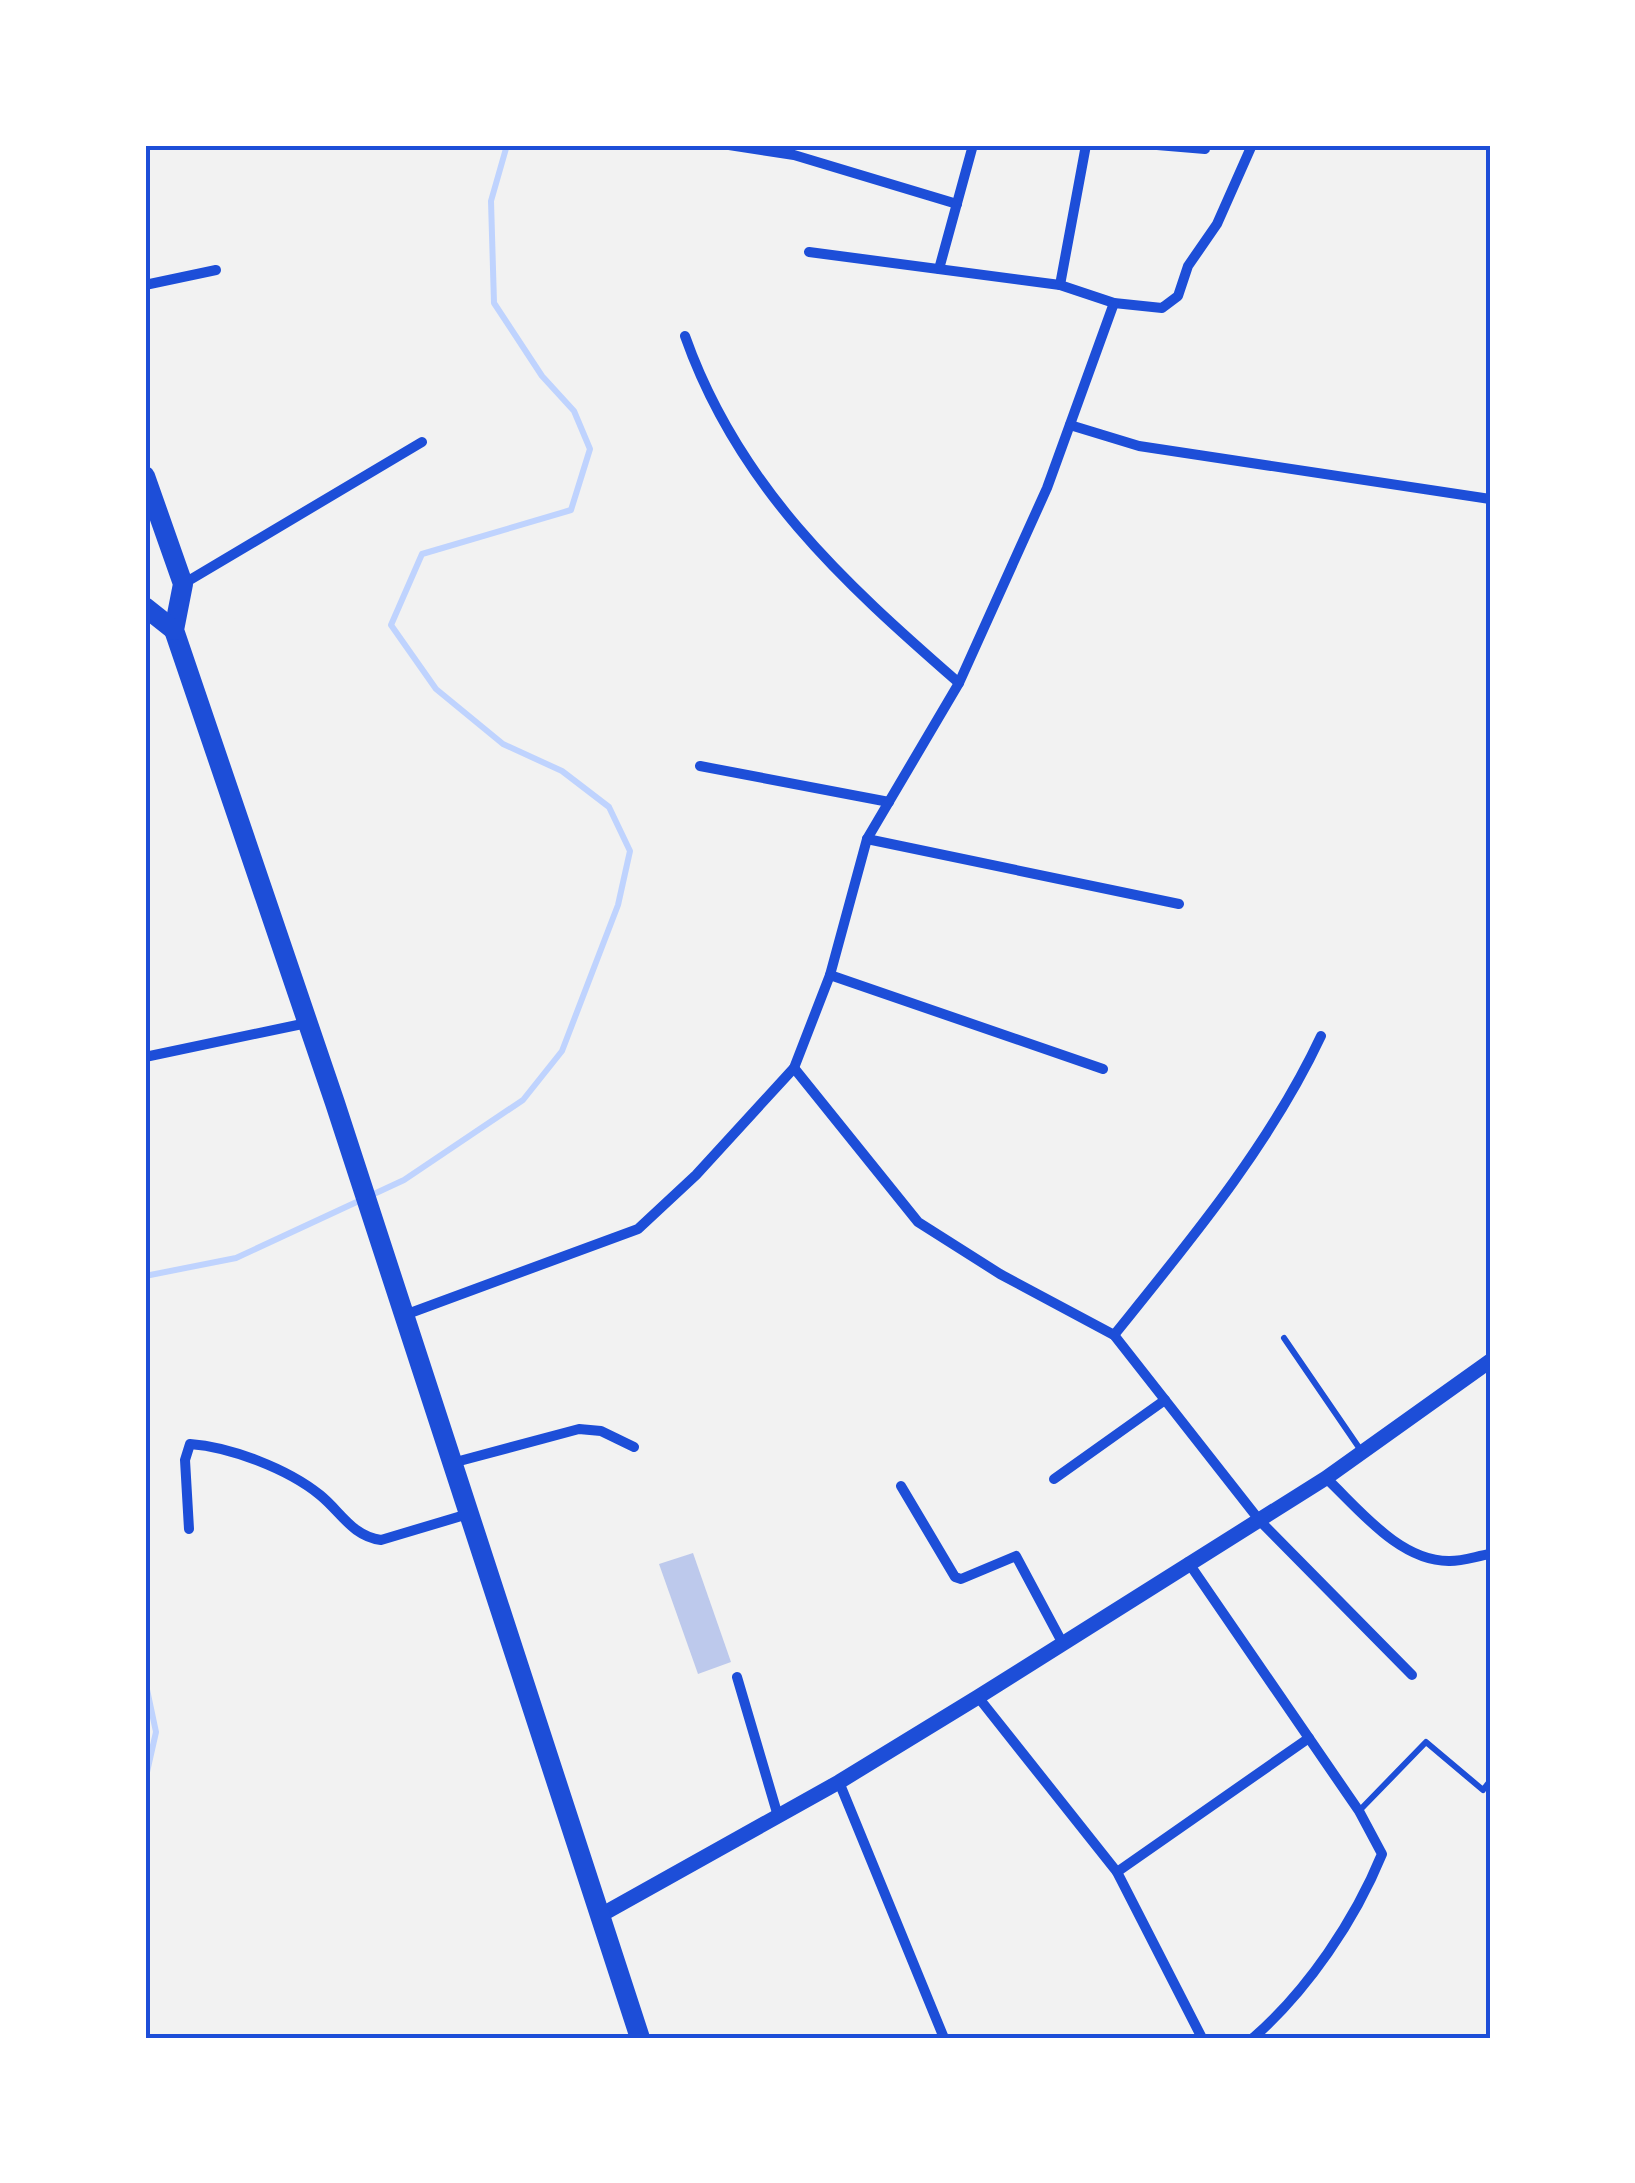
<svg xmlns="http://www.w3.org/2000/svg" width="1635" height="2183" font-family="Lora,serif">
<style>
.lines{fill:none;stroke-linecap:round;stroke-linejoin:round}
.stream{stroke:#bfd3fe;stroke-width:6}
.building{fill:#bdc9ec}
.service{stroke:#1d4ed8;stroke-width:6}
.minor{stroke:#1d4ed8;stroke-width:10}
.tertiary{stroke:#1d4ed8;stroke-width:15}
.primary{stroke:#1d4ed8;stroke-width:20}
.neatline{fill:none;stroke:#1d4ed8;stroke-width:4}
</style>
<rect width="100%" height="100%" fill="#f2f2f2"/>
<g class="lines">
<!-- stream -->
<g class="stream">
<path d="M145 1276 236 1258 404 1180 523 1100 562 1051 618 905 630 851 609 807 562 771 503 744 436 689 391 625 422 554 571 510 590 449 574 411 542 376 494 303 491 201 507 145"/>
<path d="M145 1680 156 1732 145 1781"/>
</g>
</g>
<!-- building -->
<path class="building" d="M693 1553 731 1662 698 1674 659 1564Z"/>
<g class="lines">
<!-- service -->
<g class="service">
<path d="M1284 1338 1362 1452"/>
<path d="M1359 1811 1426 1742 1483 1790 1490 1781"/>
</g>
<!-- minor -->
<g class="minor">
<path d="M729 145 794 155 957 204"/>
<path d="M1157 145 1205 149"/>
<path d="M809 252 1060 285 1114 303 1162 308 1178 296 1188 266 1217 224 1252 145"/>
<path d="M939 269 973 145"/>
<path d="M145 285 216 270"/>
<path d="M1060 285 1086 145"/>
<path d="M685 336C738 486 842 581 959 683"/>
<path d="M1070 425 1139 446 1490 499"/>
<path d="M183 584 422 442"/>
<path d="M700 766 889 802"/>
<path d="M867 839 1179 904"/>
<path d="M830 975 1103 1069"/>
<path d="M145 1057 307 1023"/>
<path d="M794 1068 918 1222 1000 1274 1114 1335 1260 1521 1412 1675"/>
<path d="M402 1316 638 1229 696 1175 794 1068 830 975 867 839 959 683 1047 488 1114 303"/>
<path d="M1114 1335C1189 1242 1270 1145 1321 1036"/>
<path d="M452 1463 579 1429 601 1431 634 1447"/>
<path d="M1326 1478C1359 1509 1400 1562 1450 1561 1463 1561 1477 1556 1490 1554"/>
<path d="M1054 1479 1165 1400"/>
<path d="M901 1486 955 1577 961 1579 1016 1556 1062 1642"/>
<path d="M189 1529 185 1460 190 1444C231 1447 288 1469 320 1495 341 1512 352 1536 381 1540L468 1514"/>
<path d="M1188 1562 1359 1811 1382 1854C1355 1920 1308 1990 1253 2038"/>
<path d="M737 1677 778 1816"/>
<path d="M978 1697 1117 1872 1202 2038"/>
<path d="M839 1782 944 2038"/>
<path d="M1117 1872 1309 1738"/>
</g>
<!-- tertiary -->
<path class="tertiary" d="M601 1915 839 1782 978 1697 1326 1478 1490 1361"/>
<!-- primary -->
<g class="primary">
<path d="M145 476 183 584 174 630 335 1103 640 2038"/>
<path d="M145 607 174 630"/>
</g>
</g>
<!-- border -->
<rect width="1635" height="2183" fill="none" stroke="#ffffff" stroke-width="295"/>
<rect x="148" y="148" width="1340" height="1888" class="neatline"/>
</svg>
